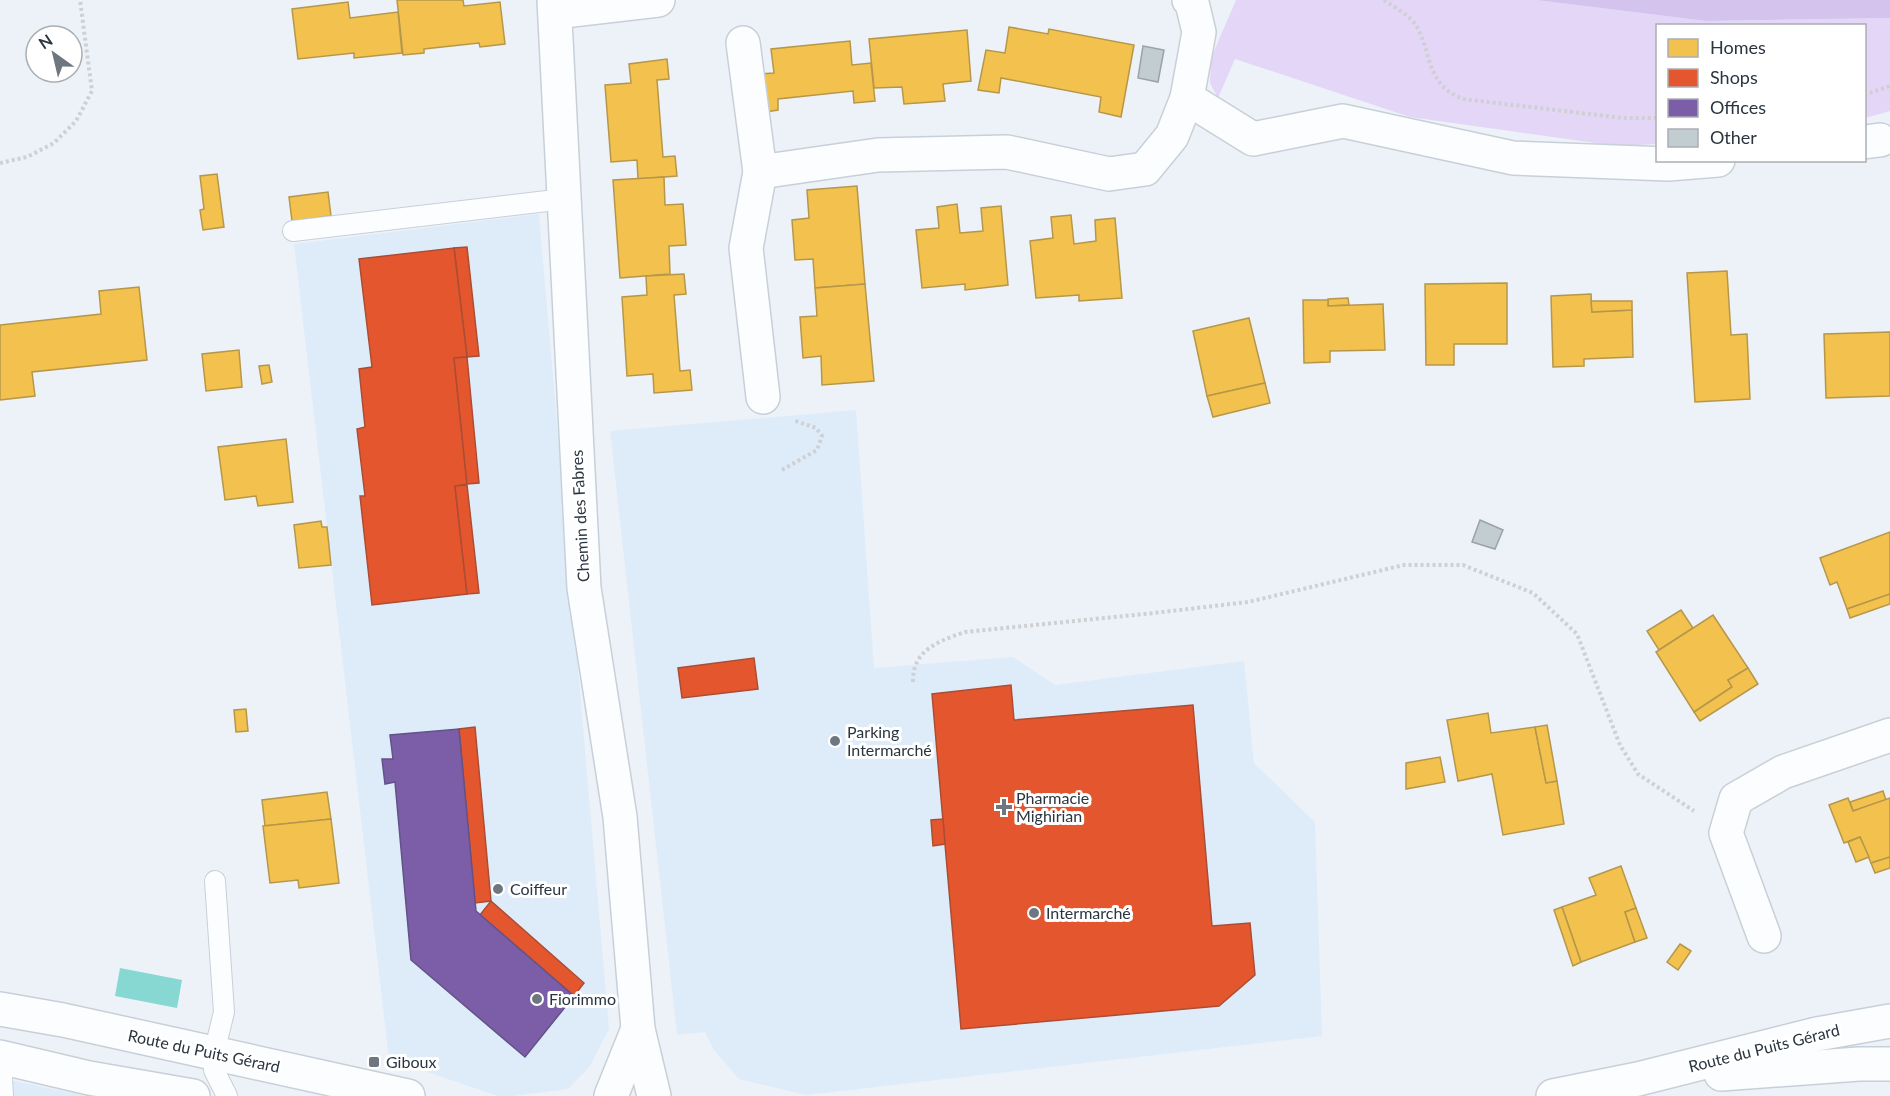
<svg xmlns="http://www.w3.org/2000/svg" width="1890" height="1096" font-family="Lato,sans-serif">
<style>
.built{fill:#deecfa}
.green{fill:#e3d6f7}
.forest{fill:#d4c3ec}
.water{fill:#87d8d2}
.homes{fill:#f2c14e;stroke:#b6974a;stroke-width:1.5}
.shops{fill:#e4572e;stroke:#ac4d33;stroke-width:1.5}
.offices{fill:#7b5ea7;stroke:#635288;stroke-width:1.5}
.building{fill:#c2cdd2;stroke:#99a3a8;stroke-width:1.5}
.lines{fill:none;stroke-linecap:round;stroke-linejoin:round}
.service-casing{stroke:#c7d0d8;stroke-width:22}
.minor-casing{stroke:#c7d0d8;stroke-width:36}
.secondary-casing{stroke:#c7d0d8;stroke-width:36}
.path{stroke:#cfd0d3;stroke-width:4;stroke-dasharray:3 3;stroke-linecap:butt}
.service{stroke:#fcfdfe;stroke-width:20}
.minor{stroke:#fcfdfe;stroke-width:33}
.secondary{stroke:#fcfdfe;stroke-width:33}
.poi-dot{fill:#6e7780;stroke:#fff;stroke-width:2}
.labels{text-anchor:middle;stroke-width:6;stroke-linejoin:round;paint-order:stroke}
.street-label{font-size:16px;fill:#2a3540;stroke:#fff}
.poi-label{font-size:16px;fill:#2a3540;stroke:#fff;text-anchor:start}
</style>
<rect width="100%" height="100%" fill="#ecf2f8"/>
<!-- built -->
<g class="built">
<path d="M539 214 609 1029 590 1066 568 1089 513 1096H498L389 1059 294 244Z"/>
<path d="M856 410 874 668 1013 657 1055 685 1244 661 1254 763 1315 822 1322 1036 806 1095 739 1079 713 1049 705 1032 677 1035 610 431Z"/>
<path d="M0 1078 86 1096H0Z"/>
</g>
<!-- green -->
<path class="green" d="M1236 0H1536L1706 21 1890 18V111L1865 118 1864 26H1658L1657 144 1617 146 1410 117 1235 59 1218 98 1210 83 1211 58Z"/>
<!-- forest -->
<path class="forest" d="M1536 0H1890V18L1706 21Z"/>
<!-- water -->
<path class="water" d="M120 968 182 980 177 1008 115 996Z"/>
<!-- homes -->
<g class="homes">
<path d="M397 0H463L464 6 500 2 505 44 480 47 479 43 424 49V53L403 55Z"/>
<path d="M348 2 350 18 398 12 402 53 354 58V53L298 59 292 9Z"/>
<path d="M1009 27 1048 34 1049 29 1134 45 1121 117 1099 112 1101 97 1001 78 999 93 978 90 986 50 1005 53Z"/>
<path d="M967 30 971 81 943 84 945 101 904 104 902 87 874 88 869 39Z"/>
<path d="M850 41 852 65 871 63 875 101 854 103 853 91 778 99V110L758 113 755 74 774 73 771 49Z"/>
<path d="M667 59 669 79 657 80 663 157 675 156 677 176 638 179 637 160 611 162 605 85 631 83 629 64Z"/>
<path d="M217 174 224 227 203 230 200 210 204 209 200 176Z"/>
<path d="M664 177 665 205 683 204 686 245 669 246 670 274 620 278 613 180Z"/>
<path d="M857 186 865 284 815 288 813 259 795 260 792 220 809 218 807 190Z"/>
<path d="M328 192 331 216 292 221 289 197Z"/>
<path d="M957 204 960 233 983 231 981 208 1001 206 1008 285 965 290V284L922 288 916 230 939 228 937 207Z"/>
<path d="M1071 215 1074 244 1096 241 1095 220 1115 218 1122 298 1079 301V295L1036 298 1030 241 1053 238 1051 217Z"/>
<path d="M1727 271 1731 335 1747 334 1750 399 1695 402 1687 273Z"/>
<path d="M684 274 686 294 674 295 680 371 690 370 692 390 654 393 653 374 627 376 622 297 647 295 646 276Z"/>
<path d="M1507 283V344H1454V365H1426L1425 284Z"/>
<path d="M865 284 874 381 822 385 821 356 803 358 800 317 817 316 815 288Z"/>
<path d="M139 287 147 360 32 372 35 396 0 400V325L101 314 99 291Z"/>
<path d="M1591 294 1592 312 1632 310 1633 357 1584 359V366L1553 367 1551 296Z"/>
<path d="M1348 298 1349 305 1328 306V299Z"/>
<path d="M1303 300H1328V306L1383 304 1385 350 1330 351V362L1304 363Z"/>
<path d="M1591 301H1632V310L1592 312Z"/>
<path d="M1249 318 1265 383 1207 396 1193 331Z"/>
<path d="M1890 332V396L1826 398 1824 334Z"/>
<path d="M239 350 242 387 206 391 202 354Z"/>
<path d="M269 365 272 382 262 384 259 366Z"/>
<path d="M1265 383 1270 403 1213 417 1207 396Z"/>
<path d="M286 439 293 502 258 506 256 496 225 500 218 447Z"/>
<path d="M321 521 322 527H327L331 565 299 568 294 525Z"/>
<path d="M1890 532V594L1847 609 1837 582 1830 585 1820 558Z"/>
<path d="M1890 594V604L1850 618 1847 609Z"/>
<path d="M1681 610 1693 628 1659 650 1647 631Z"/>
<path d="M1713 615 1748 668 1728 680 1732 687 1694 712 1656 652Z"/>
<path d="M1748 668 1758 684 1700 721 1694 712 1732 687 1728 680Z"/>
<path d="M246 709 248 731 236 732 234 710Z"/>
<path d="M1488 713 1491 733 1535 727 1546 783 1557 781 1564 824 1503 835 1492 774 1458 781 1447 720Z"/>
<path d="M1547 725 1557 781 1546 783 1535 727Z"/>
<path d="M1440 757 1445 782 1406 789V763Z"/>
<path d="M1883 791 1886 800 1853 811 1850 802Z"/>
<path d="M327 792 331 819 265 826 262 800Z"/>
<path d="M1848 798 1853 811 1890 798V857L1871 863 1860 837 1844 843 1829 805Z"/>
<path d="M331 819 339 883 299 888 298 880 270 883 263 826Z"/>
<path d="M1860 837 1869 857 1856 862 1848 842Z"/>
<path d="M1890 857V868L1875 873 1871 863Z"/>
<path d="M1621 866 1636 908 1625 912 1635 942 1581 962 1562 907 1596 895 1589 878Z"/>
<path d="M1562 907 1581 962 1573 966 1554 910Z"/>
<path d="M1636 908 1647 938 1635 942 1625 912Z"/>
<path d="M1680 944 1691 951 1678 970 1667 962Z"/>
</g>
<!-- shops -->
<g class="shops">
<path d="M467 247 479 356 467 357 454 248Z"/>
<path d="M454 248 467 357 454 358 467 484 455 486 467 594 372 605 360 496H365L357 429 365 427 359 369 372 367 359 259Z"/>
<path d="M467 357 479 483 467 484 454 358Z"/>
<path d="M467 485 479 593 467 594 455 486Z"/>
<path d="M754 658 758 689 682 698 678 668Z"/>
<path d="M1011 685 1014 720 1193 705 1212 926 1250 923 1255 975 1219 1006 961 1029 932 694Z"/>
<path d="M475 727 491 901 475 903 459 729Z"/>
<path d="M943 819 945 844 933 846 931 820Z"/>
<path d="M491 901 584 983 574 996 480 915Z"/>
</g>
<!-- offices -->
<path class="offices" d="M459 729 476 911 574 996 525 1057 411 960 395 782 385 784 382 759H393L390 735Z"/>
<!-- building -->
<g class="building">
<path d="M1143 46 1164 50 1158 82 1138 78Z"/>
<path d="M1480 520 1503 530 1495 549 1472 542Z"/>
</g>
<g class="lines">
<!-- service casing -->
<g class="service-casing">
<g id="service">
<path d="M293 231 564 199"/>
<path d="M215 881 224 1012 214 1053V1070L227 1096"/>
<path d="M1 1057 3 1096"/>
</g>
</g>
<!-- minor casing -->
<g class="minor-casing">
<g id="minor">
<path d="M554 0 584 588 620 817 638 1029 654 1096"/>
<path d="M555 12 658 0"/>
<path d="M743 43 760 172 746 248 763 397"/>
<path d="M1187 98 1253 139 1343 121 1513 158 1668 164 1718 160"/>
<path d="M1864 142 1880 140"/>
<path d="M760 172 878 155 1007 152 1109 174 1145 169 1172 136 1187 98 1199 32 1192 3 1189 0"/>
<path d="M1764 936 1726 833 1736 799 1783 772 1890 735"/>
<path d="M611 1096 638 1029"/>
</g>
</g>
<!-- secondary casing -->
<g class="secondary-casing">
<g id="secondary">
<path d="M0 1009 63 1020 408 1096"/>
<path d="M0 1057 89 1078 193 1096"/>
<path d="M1721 1074 1859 1064H1890"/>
<path d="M1553 1096 1638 1079 1817 1034 1890 1021"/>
</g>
</g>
<!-- path -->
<g class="path">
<path d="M1384 0C1395 8 1410 15 1417 27 1429 48 1427 74 1447 90 1451 94 1458 97 1463 99L1623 118H1658"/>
<path d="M1864 95 1890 86"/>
<path d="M0 163 27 157 54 143 76 121 92 91 80 0"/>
<path d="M782 470 817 450 822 436 816 428 793 420"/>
<path d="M913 682C912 650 939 641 965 632L1154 613 1248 602 1404 565H1463L1533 593 1577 634 1620 745 1638 774 1694 811"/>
</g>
<!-- service -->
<use href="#service" class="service"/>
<!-- minor -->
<use href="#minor" class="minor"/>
<!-- secondary -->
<use href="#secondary" class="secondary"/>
</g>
<!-- markers -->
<g class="poi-dot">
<circle cx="835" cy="741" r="6"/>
<path d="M1001 798h6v6h6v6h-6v6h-6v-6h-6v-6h6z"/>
<circle cx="498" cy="889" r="6"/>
<circle cx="1034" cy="913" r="6"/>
<circle cx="537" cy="999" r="6"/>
<rect x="368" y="1056" width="12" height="12" rx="3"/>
</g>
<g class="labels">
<!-- street labels -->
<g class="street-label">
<text transform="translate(580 516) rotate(-93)" y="6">Chemin des Fabres</text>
<text transform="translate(1764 1048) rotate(-14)" y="6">Route du Puits Gérard</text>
<text transform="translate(204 1051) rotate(12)" y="6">Route du Puits Gérard</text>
</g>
<!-- poi labels -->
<g class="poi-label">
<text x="847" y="738">Parking<tspan x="847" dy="18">Intermarché</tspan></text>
<text x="1016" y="804">Pharmacie<tspan x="1016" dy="18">Mighirian</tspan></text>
<text x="510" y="895">Coiffeur</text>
<text x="1046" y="919">Intermarché</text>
<text x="549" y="1005">Fiorimmo</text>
<text x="386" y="1068">Giboux</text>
</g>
</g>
<!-- legend -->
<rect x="1656" y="24" width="210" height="138" fill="#ffffff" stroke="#aaaeb3" stroke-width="1.5"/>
<rect x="1668" y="39" width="30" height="18" fill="#f2c14e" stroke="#aaaeb3" stroke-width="1.5"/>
<text x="1710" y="54" font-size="18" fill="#2a3540">Homes</text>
<rect x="1668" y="69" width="30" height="18" fill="#e4572e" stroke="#aaaeb3" stroke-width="1.5"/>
<text x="1710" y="84" font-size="18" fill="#2a3540">Shops</text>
<rect x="1668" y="99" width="30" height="18" fill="#7b5ea7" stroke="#aaaeb3" stroke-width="1.5"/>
<text x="1710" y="114" font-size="18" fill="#2a3540">Offices</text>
<rect x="1668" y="129" width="30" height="18" fill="#c2cdd2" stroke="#aaaeb3" stroke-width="1.5"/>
<text x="1710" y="144" font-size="18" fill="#2a3540">Other</text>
<!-- north arrow -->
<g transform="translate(54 54) rotate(326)"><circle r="28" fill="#ffffff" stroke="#aaaeb3" stroke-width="1.5"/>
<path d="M0-4.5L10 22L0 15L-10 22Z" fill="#6e7780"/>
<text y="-9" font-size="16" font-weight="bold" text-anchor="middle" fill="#2a3540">N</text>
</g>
</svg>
